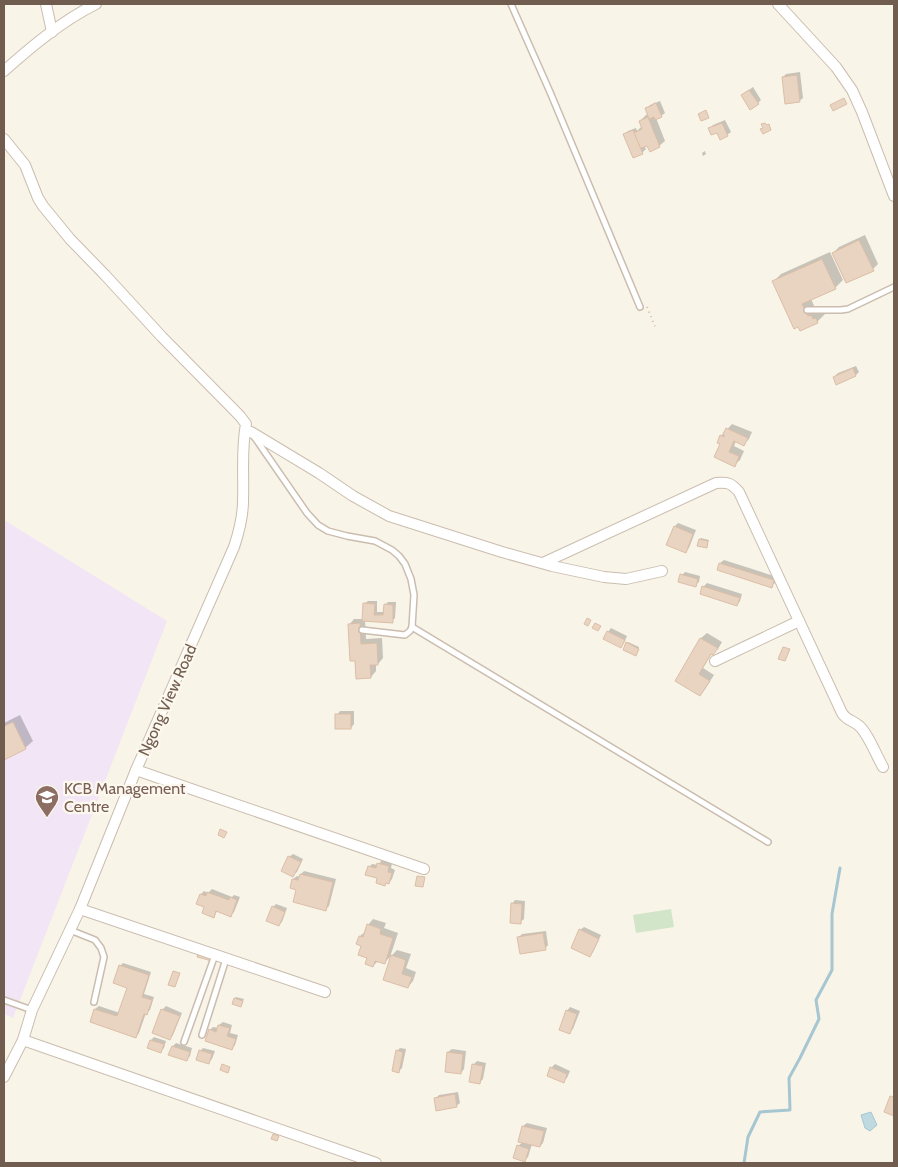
<svg xmlns="http://www.w3.org/2000/svg" width="898" height="1167" font-family="Cabin,sans-serif">
<style>
.education{fill:#f1e5f6}
.green{fill:#d2e5c8}
.water{fill:#bfd9e1;stroke:#a6c7d1}
.shadow{fill:#0003}
.lines{fill:none;stroke-linecap:round;stroke-linejoin:round}
.stream{stroke:#a6c7d1;stroke-width:3}
.building{fill:#e9d4c1;stroke:#dcbea6}
.lane-casing{stroke:#cabdaf;stroke-width:8}
.street-casing{stroke:#cabdaf;stroke-width:12}
.path{stroke:#d0baa6;stroke-width:2;stroke-dasharray:1 4;stroke-linecap:butt}
.lane{stroke:#fff;stroke-width:5}
.street{stroke:#fff;stroke-width:10}
.labels{text-anchor:middle;stroke-width:4.5;stroke-linejoin:round;paint-order:stroke}
.street-label{font-size:16px;fill:#705d4f;stroke:#fdf8ee}
.education-label{font-size:16px;fill:#785e54;stroke:#fdf8ee;text-anchor:start}
</style>
<rect width="100%" height="100%" fill="#f9f4e8"/>
<!-- education -->
<path class="education" d="M4 520 167 621 13 1018 4 1014Z"/>
<!-- green -->
<path class="green" d="M671 909 674 927 636 933 633 915Z"/>
<!-- water -->
<path class="water" d="M871 1112 877 1125 870 1131 865 1128 861 1115Z"/>
<!-- shadow -->
<g class="shadow">
<path d="M800 72 803 98 799 101 783 77 786 74Z"/>
<path d="M753 87 761 100 758 103 746 92Z"/>
<path d="M660 101 665 113 661 116 656 118 665 141 659 146 648 144 644 146 646 149 642 153 625 135 628 131 636 128 637 131 642 126 640 121 646 115 649 114 646 109 650 105Z"/>
<path d="M725 120 731 132 727 135 710 129 713 125Z"/>
<path d="M705 151 706 154 703 156 702 153Z"/>
<path d="M865 235 878 264 873 269 833 253 839 247Z"/>
<path d="M830 252 843 280 835 288 811 299 816 310 819 308 821 313 823 312 825 314 817 322 800 329 773 282 781 274Z"/>
<path d="M856 366 859 372 856 375 834 377 838 373Z"/>
<path d="M732 424 752 432 749 439 744 444 736 441 734 446 744 451 740 460 734 465 721 443V436Z"/>
<path d="M678 523 696 530 689 548 685 552 668 544 675 526Z"/>
<path d="M701 538 709 540 706 547 700 539Z"/>
<path d="M724 560 777 577 775 583 771 586 719 570 720 563Z"/>
<path d="M685 572 700 576 699 582 695 585 682 575Z"/>
<path d="M707 583 742 594 740 601 737 605 703 587Z"/>
<path d="M368 601H377V612H384L385 605 388 602H396L395 618 392 621 365 620 366 639 382 638 383 658 378 664H376V671L371 677 357 659 349 625 354 619H364V604Z"/>
<path d="M611 628 627 636 624 643 620 647 608 632Z"/>
<path d="M707 633 722 642 718 649 712 653 703 668 714 675 705 689 700 695 676 680 701 638Z"/>
<path d="M628 642 639 647 637 653 627 643Z"/>
<path d="M340 711H354V724L351 728 337 715Z"/>
<path d="M20 715 33 741 25 748 4 759V723Z"/>
<path d="M293 854 303 859 297 872 293 875 289 857Z"/>
<path d="M382 860 392 863 391 868 395 870 392 879 389 883 379 877 369 867 372 864 378 865Z"/>
<path d="M304 871 336 879 329 906 325 910 293 879 297 876 300 877 301 874Z"/>
<path d="M212 889 232 897 234 895 240 897 234 912 231 915 218 910 214 916 206 906 201 894 204 891 208 893Z"/>
<path d="M515 900 525 901 524 919 520 922 512 904Z"/>
<path d="M276 904 287 908 282 922 279 925 273 907Z"/>
<path d="M373 919 386 923 384 928 398 933 390 957 384 963 378 961 373 966 360 936 366 931 368 925Z"/>
<path d="M584 927 601 935 593 952 590 956 580 930Z"/>
<path d="M546 931 548 945 545 949 519 937 522 934Z"/>
<path d="M397 950 411 954 406 968 416 972 413 981 408 987 392 955Z"/>
<path d="M123 963 151 972 144 994 154 997 150 1010 146 1013 139 1033 136 1037 91 1021 95 1009 99 1006 120 1013 128 987 120 966Z"/>
<path d="M236 997 244 999 241 1006 235 998Z"/>
<path d="M166 1006 182 1013 173 1035 170 1039 162 1010Z"/>
<path d="M570 1007 580 1011 573 1029 569 1033 567 1011Z"/>
<path d="M223 1022 232 1025 230 1033 238 1035 235 1045 232 1049 210 1030 213 1027 219 1028V1025Z"/>
<path d="M154 1037 166 1041 164 1048 161 1051 151 1040Z"/>
<path d="M176 1043 192 1048 190 1056 186 1060 173 1046Z"/>
<path d="M203 1048 215 1051 212 1059 209 1062 200 1051Z"/>
<path d="M400 1048 406 1049 402 1068 399 1071 397 1051Z"/>
<path d="M452 1049 466 1051 464 1069 461 1073 448 1052Z"/>
<path d="M477 1061 486 1063 483 1079 480 1082 473 1065Z"/>
<path d="M555 1064 570 1071 567 1078 563 1081 551 1068Z"/>
<path d="M458 1092 460 1103 456 1106 435 1099 439 1095Z"/>
<path d="M527 1123 547 1128 543 1143 540 1146 532 1144 528 1157 524 1161 518 1146 523 1142V1126Z"/>
</g>
<g class="lines">
<!-- stream -->
<path class="stream" d="M744 1163 748 1137 760 1112 790 1110 789 1078 800 1058 819 1019 816 1000 832 970V914L840 868"/>
</g>
<!-- building -->
<g class="building">
<path d="M797 75 800 102 785 104 782 77Z"/>
<path d="M749 90 759 104 750 110 741 95Z"/>
<path d="M844 98 847 104 833 111 830 105Z"/>
<path d="M655 103H656L662 117 655 120 654 117 649 119 645 108 653 105V104Z"/>
<path d="M706 110 709 118 701 121 698 114Z"/>
<path d="M648 117 660 147 650 152 647 146 639 149 633 133 642 129 639 121Z"/>
<path d="M722 123 728 136 720 140 717 133 711 135 708 128Z"/>
<path d="M765 123 767 125 769 124 771 130 763 134 760 129 763 128 761 124Z"/>
<path d="M633 130 643 154 633 158 623 134Z"/>
<path d="M859 240 874 271 846 283 832 253Z"/>
<path d="M822 259 836 289 802 304 808 316 811 315 813 319 816 318 818 323 800 331 798 327 794 329 772 281Z"/>
<path d="M853 368 856 376 836 385 833 377Z"/>
<path d="M726 428 748 438 744 446 734 441 729 452 739 456 735 467 714 457 720 444 717 443 720 435 724 437V435L723 434Z"/>
<path d="M674 526 693 534 686 553 666 545Z"/>
<path d="M699 539 708 541 707 548 697 546Z"/>
<path d="M719 563 774 580 772 588 717 570Z"/>
<path d="M680 574 698 579 696 587 678 582Z"/>
<path d="M702 586 740 598 737 606 700 594Z"/>
<path d="M363 603 375 604 374 615H383L384 604 393 605V623L362 621Z"/>
<path d="M587 618 591 620 588 626 584 624Z"/>
<path d="M360 623 361 644 377 643 378 665H370L371 678 356 679 355 661H350L348 624Z"/>
<path d="M595 623 601 626 598 631 592 628Z"/>
<path d="M607 631 625 640 621 648 603 639Z"/>
<path d="M700 638 718 648 713 655 711 654 699 674 710 681 700 696 675 681Z"/>
<path d="M626 642 639 649 636 656 623 650Z"/>
<path d="M783 647 790 649 785 661 778 659Z"/>
<rect x="335" y="714" width="16" height="15"/>
<path d="M13 722 26 749 4 760V726Z"/>
<path d="M220 829 227 832 224 838 218 835Z"/>
<path d="M288 856 301 862 293 877 281 871Z"/>
<path d="M377 863 389 866 388 872 392 873 389 884 386 883 385 886 376 883 377 878 365 875 368 866 376 868Z"/>
<path d="M300 874 333 882 326 911 293 902 296 890 290 888 292 879 298 880Z"/>
<path d="M417 876 425 877 423 887 415 886Z"/>
<path d="M207 892 229 900 230 897 237 900 231 917 216 911 214 918 202 913 204 907 196 904 200 894 206 896Z"/>
<path d="M511 903 522 904 521 924 510 923Z"/>
<path d="M272 906 285 912 279 926 266 921Z"/>
<path d="M367 924 381 929 380 934 393 938 385 964 375 961 373 967 365 964 367 958 358 955 361 946 356 944 359 936 363 937Z"/>
<path d="M579 929 599 939 590 957 571 948Z"/>
<path d="M543 933 546 950 520 954 517 937Z"/>
<path d="M199 951 213 955 212 961 197 957Z"/>
<path d="M391 955 406 960 402 974 412 977 408 988 383 980Z"/>
<path d="M119 965 149 975 142 997 152 1000 147 1015 144 1014 136 1038 90 1022 94 1009 117 1016 127 988 113 983Z"/>
<path d="M173 971 180 973 175 987 168 985Z"/>
<path d="M234 998 243 1001 241 1007 232 1004Z"/>
<path d="M161 1009 180 1016 170 1040 152 1033Z"/>
<path d="M566 1010 577 1014 570 1034 559 1030Z"/>
<path d="M218 1025 230 1028 227 1036 236 1039 232 1050 205 1041 209 1029 216 1032Z"/>
<path d="M150 1040 164 1044 161 1053 147 1048Z"/>
<path d="M172 1046 190 1052 187 1061 168 1055Z"/>
<path d="M199 1050 212 1054 209 1064 196 1060Z"/>
<path d="M396 1050 403 1052 399 1073 392 1071Z"/>
<path d="M447 1052 463 1054 461 1074 445 1072Z"/>
<path d="M222 1064 230 1067 228 1073 220 1070Z"/>
<path d="M472 1064 483 1066 480 1084 469 1082Z"/>
<path d="M550 1067 567 1074 564 1083 547 1076Z"/>
<path d="M455 1094 457 1107 436 1111 434 1098Z"/>
<path d="M890 1096 894 1097V1116L884 1112Z"/>
<path d="M522 1126 544 1131 540 1147 518 1142Z"/>
<path d="M273 1134 279 1136 277 1141 271 1139Z"/>
<path d="M517 1145 529 1149 525 1162 513 1158Z"/>
</g>
<g class="lines">
<!-- lane casing -->
<g class="lane-casing">
<g id="lane">
<path d="M511 4 550 92 640 307"/>
<path d="M807 310H841L848 309 894 287"/>
<path d="M253 435 307 513 318 525 328 531 347 536 375 541 392 550 399 556 405 564 411 579 414 595 412 627 410 631 405 635 362 630"/>
<path d="M412 627 768 842"/>
<path d="M70 930 95 940 101 948 104 957 94 1002"/>
<path d="M4 1000 32 1010"/>
<path d="M202 1035 226 959"/>
<path d="M184 1042 215 955"/>
</g>
</g>
<!-- street casing -->
<g class="street-casing">
<g id="street">
<path d="M46 4 52 32"/>
<path d="M778 4 836 67 852 90 862 112 894 196"/>
<path d="M4 71C32 46 62 21 96 4"/>
<path d="M4 139 25 165 38 198 43 206 70 239 105 275 162 337 240 416 246 424C241 450 244 475 243 501 243 517 239 532 234 547L136 770 80 909 32 1010 23 1040 4 1077"/>
<path d="M251 432 319 473 353 496 389 516 502 552 552 566 604 577 626 579 662 571"/>
<path d="M543 563 716 483C728 482 731 483 739 492L842 713C846 720 852 720 858 725 867 731 877 757 883 767"/>
<path d="M715 661 799 621"/>
<path d="M136 770 424 869"/>
<path d="M80 909 325 992"/>
<path d="M23 1040 376 1163"/>
</g>
</g>
<!-- path -->
<path class="path" d="M647 307 656 329"/>
<!-- lane -->
<use href="#lane" class="lane"/>
<!-- street -->
<use href="#street" class="street"/>
</g>
<!-- icons -->
<defs>
<g id="university-pin" transform="scale(1.25)"><path d="M0 17L-7.5 6A9.5 9.5 0 1 1 7.5 6Z" fill="#8d6e63" stroke="#fdf8ee"/><path d="M0-5L7-2L0 1L-7-2ZM-4 1L0 2.5L4 1V4Q0 6-4 4Z" fill="#fff"/></g>
</defs>
<g fill-rule="evenodd">
<use href="#university-pin" x="47" y="797"/>
</g>
<g class="labels">
<!-- street labels -->
<g class="street-label">
<text transform="translate(167 700) rotate(-66)" y="6">Ngong View Road</text>
</g>
<!-- education labels -->
<g class="education-label">
<text x="64" y="794">KCB Management<tspan x="64" dy="18">Centre</tspan></text>
</g>
</g>
<!-- border -->
<rect width="898" height="1167" fill="none" stroke="#705d4f" stroke-width="10"/>
</svg>
